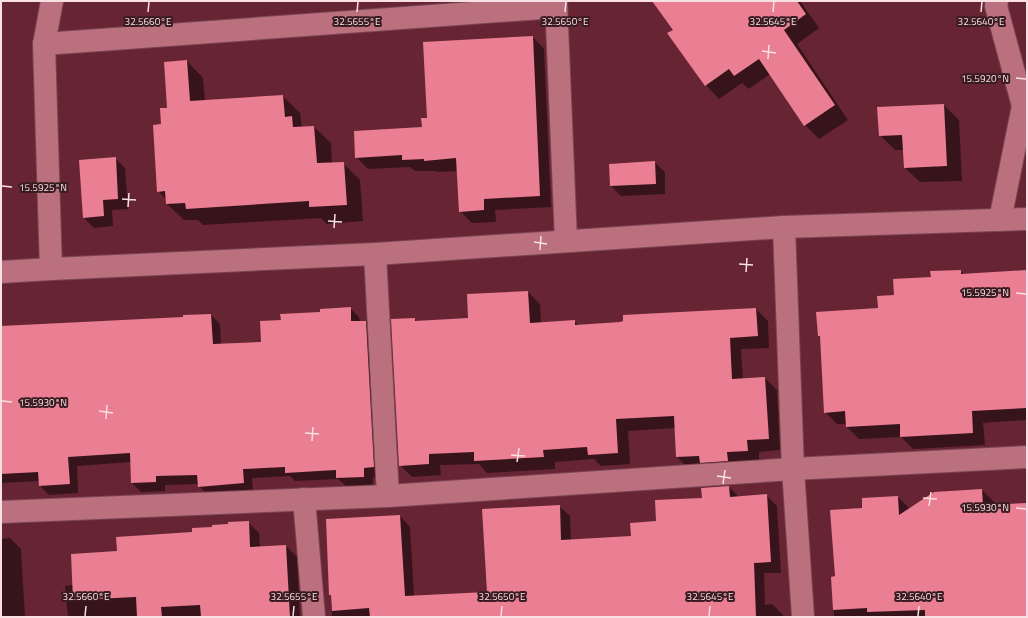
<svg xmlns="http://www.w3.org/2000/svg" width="1028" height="618" font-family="'Titillium Web',sans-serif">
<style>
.shadow{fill:#0007}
.building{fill:#ea7e92}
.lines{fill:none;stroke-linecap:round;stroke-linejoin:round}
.minor-casing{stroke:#7a4454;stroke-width:24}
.minor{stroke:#ba707d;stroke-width:22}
.ticks{fill:none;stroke:#f9e0e3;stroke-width:1.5}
.ticks-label{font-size:10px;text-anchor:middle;fill:#f9e0e3;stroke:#391b21;stroke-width:4;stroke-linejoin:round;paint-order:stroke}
</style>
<rect width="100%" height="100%" fill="#672534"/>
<!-- shadow -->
<g class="shadow">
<path d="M654 1H800L819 28 797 44 848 120 819 139 805 125 770 74 749 89 742 83 719 99 706 85 674 30Z"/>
<path d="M533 37 544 49 551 207 495 210 496 222 472 223 460 211 457 171 437 172 435 171H415L410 167 368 169 356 157 423 128 428 119Z"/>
<path d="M187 61 203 78 205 101 283 96 300 113 302 127H314L331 143 332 163H343L360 180 363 221 327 224 321 218 203 225 198 220H184L167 204V200L158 191 162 125Z"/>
<path d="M944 105 959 120 962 181 920 182 905 168 904 150H895L880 135Z"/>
<path d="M115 158 125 168 128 209 112 210 113 226 94 228 84 218Z"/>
<path d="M654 162 665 172V194L621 196 611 186Z"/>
<path d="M960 271 965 275 1027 271V420L983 423 985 445 913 449 901 437 859 439 847 427V424H837L825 412 821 338 819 336 879 308 895 296 932 278Z"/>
<path d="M528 292 540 304 541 324 574 321 579 326 620 323 756 309 768 321 769 348 741 349 743 380 765 378 777 390 780 450 759 452V462L689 469 677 457 675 428 628 431 630 464 601 466 594 459 555 462V469L487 473 479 464 440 465 441 475 412 477 400 465 415 319 417 322 469 319Z"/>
<path d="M350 308 359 317 360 322H366L375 331 383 476 373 477V486L347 487 338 479 295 481 290 476 252 478 253 491 208 495 199 486V484L165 485V491L141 492 132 483 131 462 77 466 78 493 49 495 40 486 39 481 1 483V327L184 318 211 315 220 324 221 345 262 343 282 321Z"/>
<path d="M729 487 739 497 766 495 777 506 781 573H764L765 605 772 604 783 615V617H332L327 520 400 516 410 527 414 596 488 593 559 506 570 516 571 540 632 537 657 522Z"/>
<path d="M982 490 995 503V505L1027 504V617H834L832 578 836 577 863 509 898 497 910 509Z"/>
<path d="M248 522 259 533 260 547 286 546 297 557 300 617H68L65 586 73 585 118 552 213 527Z"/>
<path d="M10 538 21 549 25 617H1V539Z"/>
</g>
<!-- building -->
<g class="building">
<path d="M652 1H797L806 14 784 30 835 105 804 126 759 59 734 76 729 69 705 86 667 33 673 30Z"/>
<path d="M533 36 540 196 484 199V210L459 212 456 158 424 161V159L402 160V155L355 158 354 131 422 127 421 118H427L423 42Z"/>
<path d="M187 60 190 101 283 95 285 117 292 116 293 127 314 126 317 163 344 162 347 205 309 207V201L186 209 185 203 166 204 165 191 157 192 153 125 161 124 160 108H167L164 62Z"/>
<path d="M944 104 947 166 904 168 902 135 879 136 877 107Z"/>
<path d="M116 157 118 199 103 200 104 216 83 218 79 160Z"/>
<path d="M655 161 656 184 610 186 609 164Z"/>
<path d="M961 270V274L1027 270V408L972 411 973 433 900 437V424L846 427 845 411 824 413 820 336H818L816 312 878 308 877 296 894 295 893 279 931 277 930 271Z"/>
<path d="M528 291 530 323 575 320V325L620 322 623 321V315L756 308 758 336 730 338 732 379 765 377 769 439 747 440 748 451 727 452 728 461 700 463 699 456 676 457 674 416 616 419 618 453 588 455 587 447 543 450 544 457 474 461V452L429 454V464L399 466 391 319 415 318V321L468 318 467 294Z"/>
<path d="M351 307V321H366L374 467 364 468V477L336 478V470L285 473V467L243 469 244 483 198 487 197 475 156 476V482L131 483 130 453 68 457 70 484 39 486 38 472 1 474V326L183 317V315L211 314 213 344 261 342 260 321 281 320 280 314 320 312V309Z"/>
<path d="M729 486 730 497 767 494 771 562 754 563 756 617H370L369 608 332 611 331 595H329L326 519 400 515 405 596 487 592 482 509 560 505 561 540 631 536 630 523 656 521 655 500 702 498 701 488Z"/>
<path d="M982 489 983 505 1027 503V617H925V610L867 612V608L833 610 831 577 835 576 830 510 862 508V498L898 496 899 515 934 492Z"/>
<path d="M249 521 250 547 286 545 290 617H201L200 605 161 607 162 617H137L136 597 73 600 71 554 117 551 116 537 192 532V528L212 527V525L228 524V522Z"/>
</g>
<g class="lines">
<!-- minor casing -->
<g class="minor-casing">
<g id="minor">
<path d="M556 1 566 241"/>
<path d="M997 1 996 6 1023 106 1000 220"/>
<path d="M44 44 556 7"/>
<path d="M784 227 793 469 803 617"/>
<path d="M375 254 388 496"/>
<path d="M51 269 44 44 52 1"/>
<path d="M1 272 51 269 375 254 784 227 1027 219"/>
<path d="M304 499 314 617"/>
<path d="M1 512 388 496 793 469 1027 457"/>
</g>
</g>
<!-- minor -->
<use href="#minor" class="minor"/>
</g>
<!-- ticks -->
<path class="ticks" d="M148 12 149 2M357 12 358 2M565 12 566 2M773 12 774 2M981 12 982 2M762 51 776 53M768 59 769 45M1016 78 1026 79M2 186 12 187M122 199 136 200M128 207 129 193M328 221 342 222M334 228 335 214M534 242 547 244M540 250 541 236M739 264 753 265M746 272 747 258M1016 293 1026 294M2 401 12 402M99 411 113 413M106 419 107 405M305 433 319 434M312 441 313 427M511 455 525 456M517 462 519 448M717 476 731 478M723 484 725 470M923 498 937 499M929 506 931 492M1016 508 1026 509M85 616 86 606M293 616 294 606M501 616 502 606M709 616 710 606M918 616 919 606"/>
<g class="ticks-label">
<text x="148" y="25">32.5660°E</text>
<text x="357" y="25">32.5655°E</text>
<text x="565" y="25">32.5650°E</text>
<text x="773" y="25">32.5645°E</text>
<text x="981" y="25">32.5640°E</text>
<text x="985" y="82">15.5920°N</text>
<text x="43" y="191">15.5925°N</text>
<text x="985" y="296">15.5925°N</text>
<text x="43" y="406">15.5930°N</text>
<text x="985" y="511">15.5930°N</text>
<text x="86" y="600">32.5660°E</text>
<text x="294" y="600">32.5655°E</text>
<text x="502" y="600">32.5650°E</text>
<text x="710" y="600">32.5645°E</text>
<text x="919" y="600">32.5640°E</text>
</g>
<!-- border -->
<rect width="1028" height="618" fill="none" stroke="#f9e0e3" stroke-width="4"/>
</svg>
